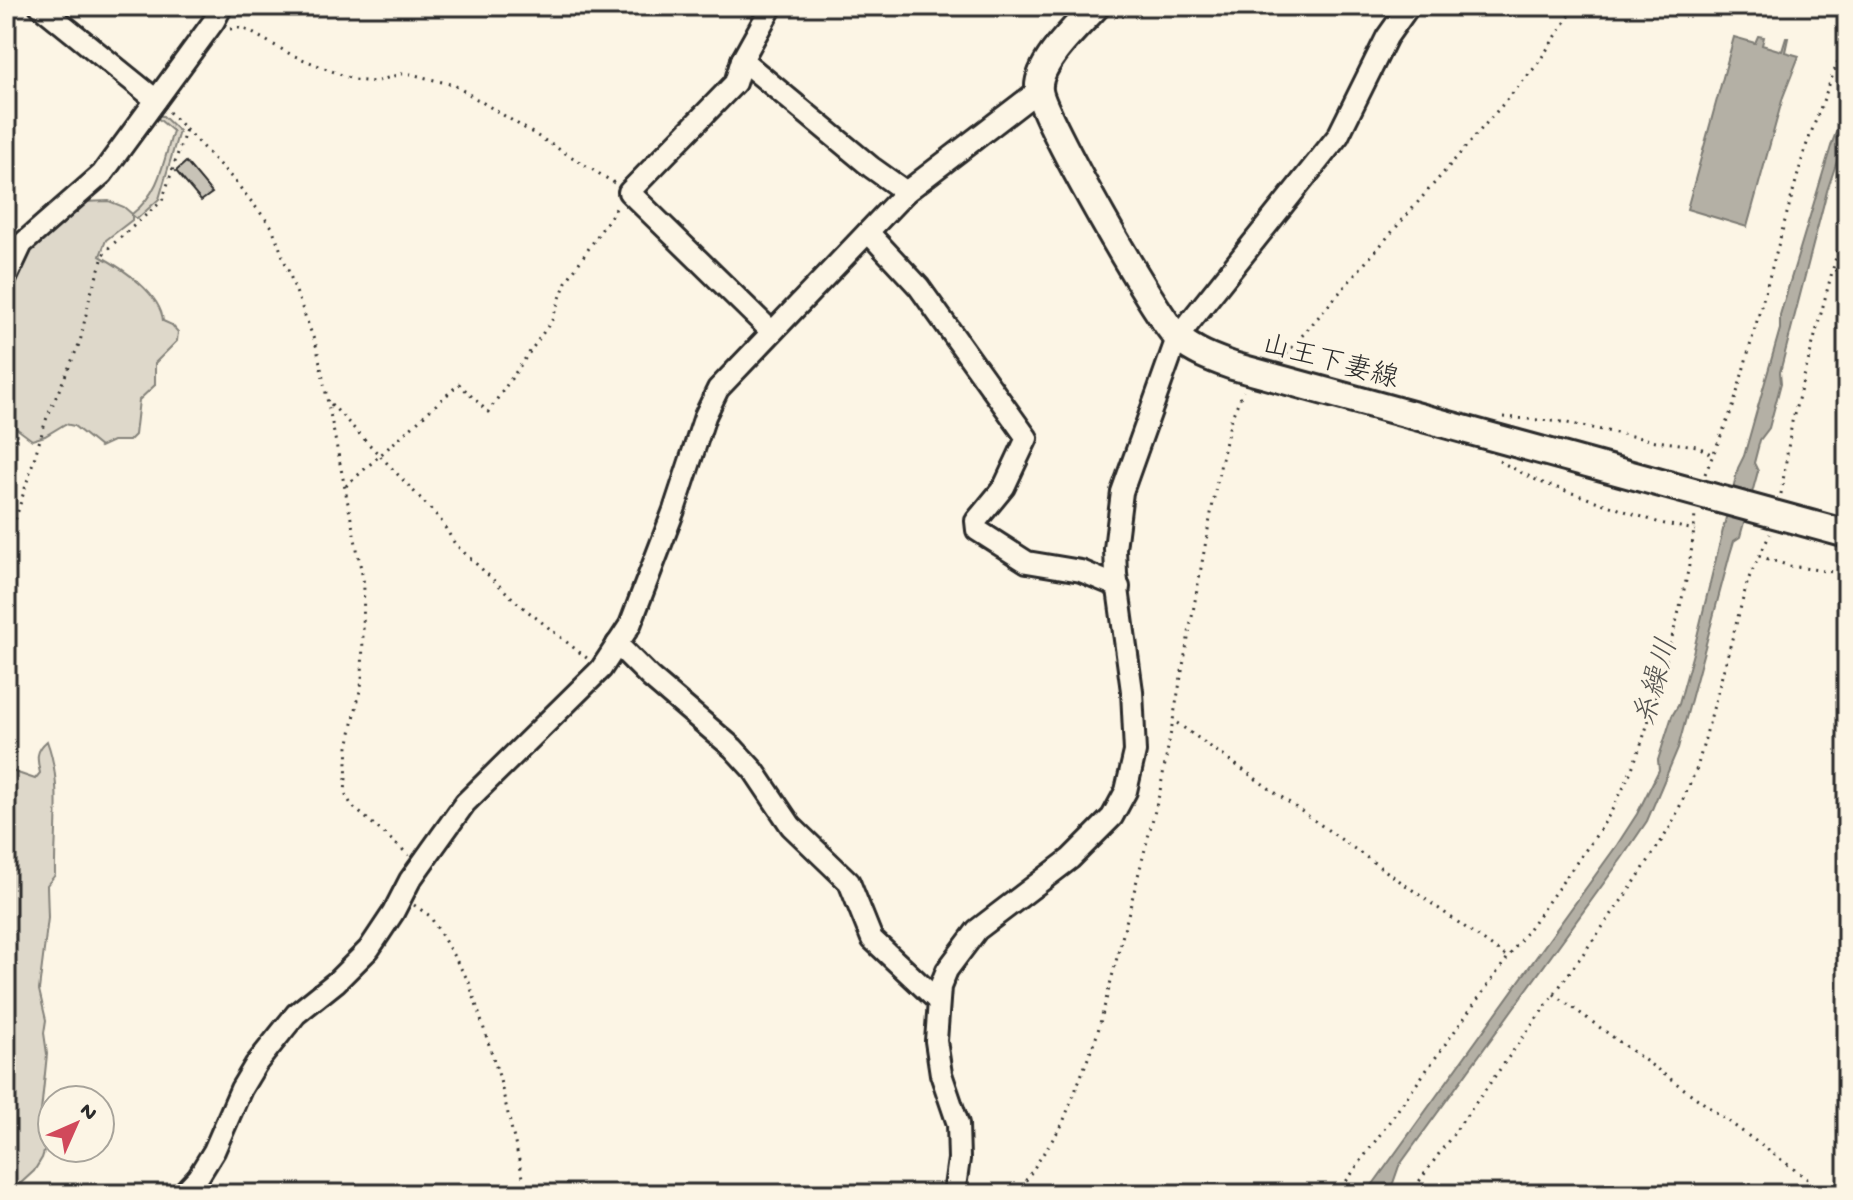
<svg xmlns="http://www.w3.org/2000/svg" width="1853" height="1200" font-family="'Gochi Hand','Klee One',sans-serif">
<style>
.green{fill:#ded8ca;stroke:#84827a;stroke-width:2}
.water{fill:#b4b0a5;stroke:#7d7b74;stroke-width:2}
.building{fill:#c8c3b7;stroke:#2b2b2b;stroke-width:2}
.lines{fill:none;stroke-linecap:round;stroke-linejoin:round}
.minor-casing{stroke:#2b2b2b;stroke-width:26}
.major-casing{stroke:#2b2b2b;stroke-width:32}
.path{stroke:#2b2b2b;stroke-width:3;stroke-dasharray:2 6;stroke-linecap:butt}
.minor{stroke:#fcf5e5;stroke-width:20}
.major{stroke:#fcf5e5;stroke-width:26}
.labels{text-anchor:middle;stroke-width:6;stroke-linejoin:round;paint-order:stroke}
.street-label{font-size:28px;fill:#2b2b2b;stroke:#fcf5e5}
.water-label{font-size:30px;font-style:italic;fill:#545350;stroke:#fcf5e5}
</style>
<rect width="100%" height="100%" fill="#fcf5e5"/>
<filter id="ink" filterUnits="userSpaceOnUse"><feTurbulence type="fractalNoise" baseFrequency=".0125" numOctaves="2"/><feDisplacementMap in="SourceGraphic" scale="16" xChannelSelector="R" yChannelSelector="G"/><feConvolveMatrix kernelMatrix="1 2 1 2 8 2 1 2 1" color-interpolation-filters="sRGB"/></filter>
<g filter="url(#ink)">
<!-- green -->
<g class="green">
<path d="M154 115 163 116 179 131 159 199 137 219 132 215V220L106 240 100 256C122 268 161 294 163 321L172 325 178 332 177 341 155 363V385L139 400 135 435 129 441H113L100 447 74 426 65 424 45 436 32 440 12 425 6 431V288L28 248 82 202 109 201 124 207 132 214C160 192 163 163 173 131Z"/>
<path d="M47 741C63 784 54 830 55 875L47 885 48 918 39 990 46 1020 44 1033 47 1054 41 1112 49 1136 42 1158 34 1171 21 1183 7 1185 6 769 35 779 40 773C37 759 35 751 47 741Z"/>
</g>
<!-- water -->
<g class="water">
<path d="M1758 36 1764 37 1762 45 1782 51 1786 38H1788L1785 52 1799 56 1783 97 1747 227 1687 209 1734 37 1755 43Z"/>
<path d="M1847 103V131L1827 191 1780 372 1781 383 1769 428 1760 440 1754 463 1758 471 1740 537 1734 541 1730 554 1678 748 1647 821 1622 858 1399 1166 1392 1186 1385 1194H1366L1617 845 1637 814 1659 770 1658 760 1672 716 1679 704 1693 653 1738 468 1744 456 1780 329V315L1832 143Z"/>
</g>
<!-- building -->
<path class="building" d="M186 162 212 193 201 201 176 171Z"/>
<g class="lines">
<!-- minor casing -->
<g class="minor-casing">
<g id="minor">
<path d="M40 6 156 100"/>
<path d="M772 6 742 60 871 167 906 192"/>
<path d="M742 60 735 83 629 192 772 332"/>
<path d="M868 232 919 287 1027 438 1004 487 976 521 977 530 1027 562 1081 571 1119 587"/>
<path d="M6 278 22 244 102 174 214 21 222 6"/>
<path d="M617 644 650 677 733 748 754 771 791 826 849 882 872 939 938 1001"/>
<path d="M182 1194 198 1177 214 1151 241 1089 256 1064 296 1014 336 982 369 949 393 913 410 880 465 803 601 669 630 625 674 510 705 416 718 389 906 192 1039 90"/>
<path d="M954 1194 959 1159 958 1124 941 1074 936 1041 940 987 947 970 977 930 1070 859 1112 817 1126 791 1135 752 1132 691 1116 574 1115 549 1122 492 1177 338 1338 136 1387 37 1409 6"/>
</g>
</g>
<!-- major casing -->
<g class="major-casing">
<path id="major" d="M1096 6C1079 25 1036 63 1039 90 1041 115 1158 321 1179 339 1194 352 1214 359 1233 366L1847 534"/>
</g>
<!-- path -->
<g class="path">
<path d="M230 29 239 28 249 31 292 55 354 80 375 82 400 74H411L454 85 616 184"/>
<path d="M169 112 233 179 272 227 317 348 364 584 362 681 348 747 345 794 352 806 409 855"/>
<path d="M1835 270 1847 267"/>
<path d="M1281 360 1536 66 1576 6"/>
<path d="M331 404 440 519 455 544 520 605 588 659"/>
<path d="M1504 417 1562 422 1656 441 1697 446 1714 456"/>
<path d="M1499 461 1540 482 1660 523 1695 530"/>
<path d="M1705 474 1733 407 1805 149 1847 37"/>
<path d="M346 486 459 384 488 412 552 320 566 282 619 204"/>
<path d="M1781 494 1792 422 1847 216"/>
<path d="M6 550 46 420 80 342 90 296 105 251 162 201 186 129"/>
<path d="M1759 556 1790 566 1847 574"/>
<path d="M1177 723 1507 957"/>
<path d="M414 905 430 916 469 982 499 1076 527 1194"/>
<path d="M1554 994 1828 1194"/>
<path d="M1017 1194 1062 1125 1097 1035 1160 791 1217 481 1231 419 1243 391"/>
<path d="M1337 1194 1595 837C1635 779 1648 724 1667 656 1680 608 1693 562 1695 512"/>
<path d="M1410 1194 1632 886 1671 826 1697 768 1748 580 1770 534"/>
</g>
<!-- minor -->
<use href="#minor" class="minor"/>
<!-- major -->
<use href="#major" class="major"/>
</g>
</g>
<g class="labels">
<!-- street labels -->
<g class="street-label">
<text transform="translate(1331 359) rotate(15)" y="10">山王下妻線</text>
</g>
<!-- water labels -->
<g class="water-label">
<text transform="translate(1654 682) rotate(-74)" y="10">糸繰川</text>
</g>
</g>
<!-- margin -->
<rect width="1853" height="1200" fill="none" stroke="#fcf5e5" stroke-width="32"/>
<rect x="16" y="16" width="1821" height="1168" fill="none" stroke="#2b2b2b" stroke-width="3" filter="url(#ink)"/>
<!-- north arrow -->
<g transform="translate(76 1124) rotate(45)"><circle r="38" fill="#fcf5e5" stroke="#a8a49b" stroke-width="2"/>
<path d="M0-6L14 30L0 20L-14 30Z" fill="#d1495b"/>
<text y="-12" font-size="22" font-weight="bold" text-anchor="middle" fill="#2b2b2b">N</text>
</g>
</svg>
